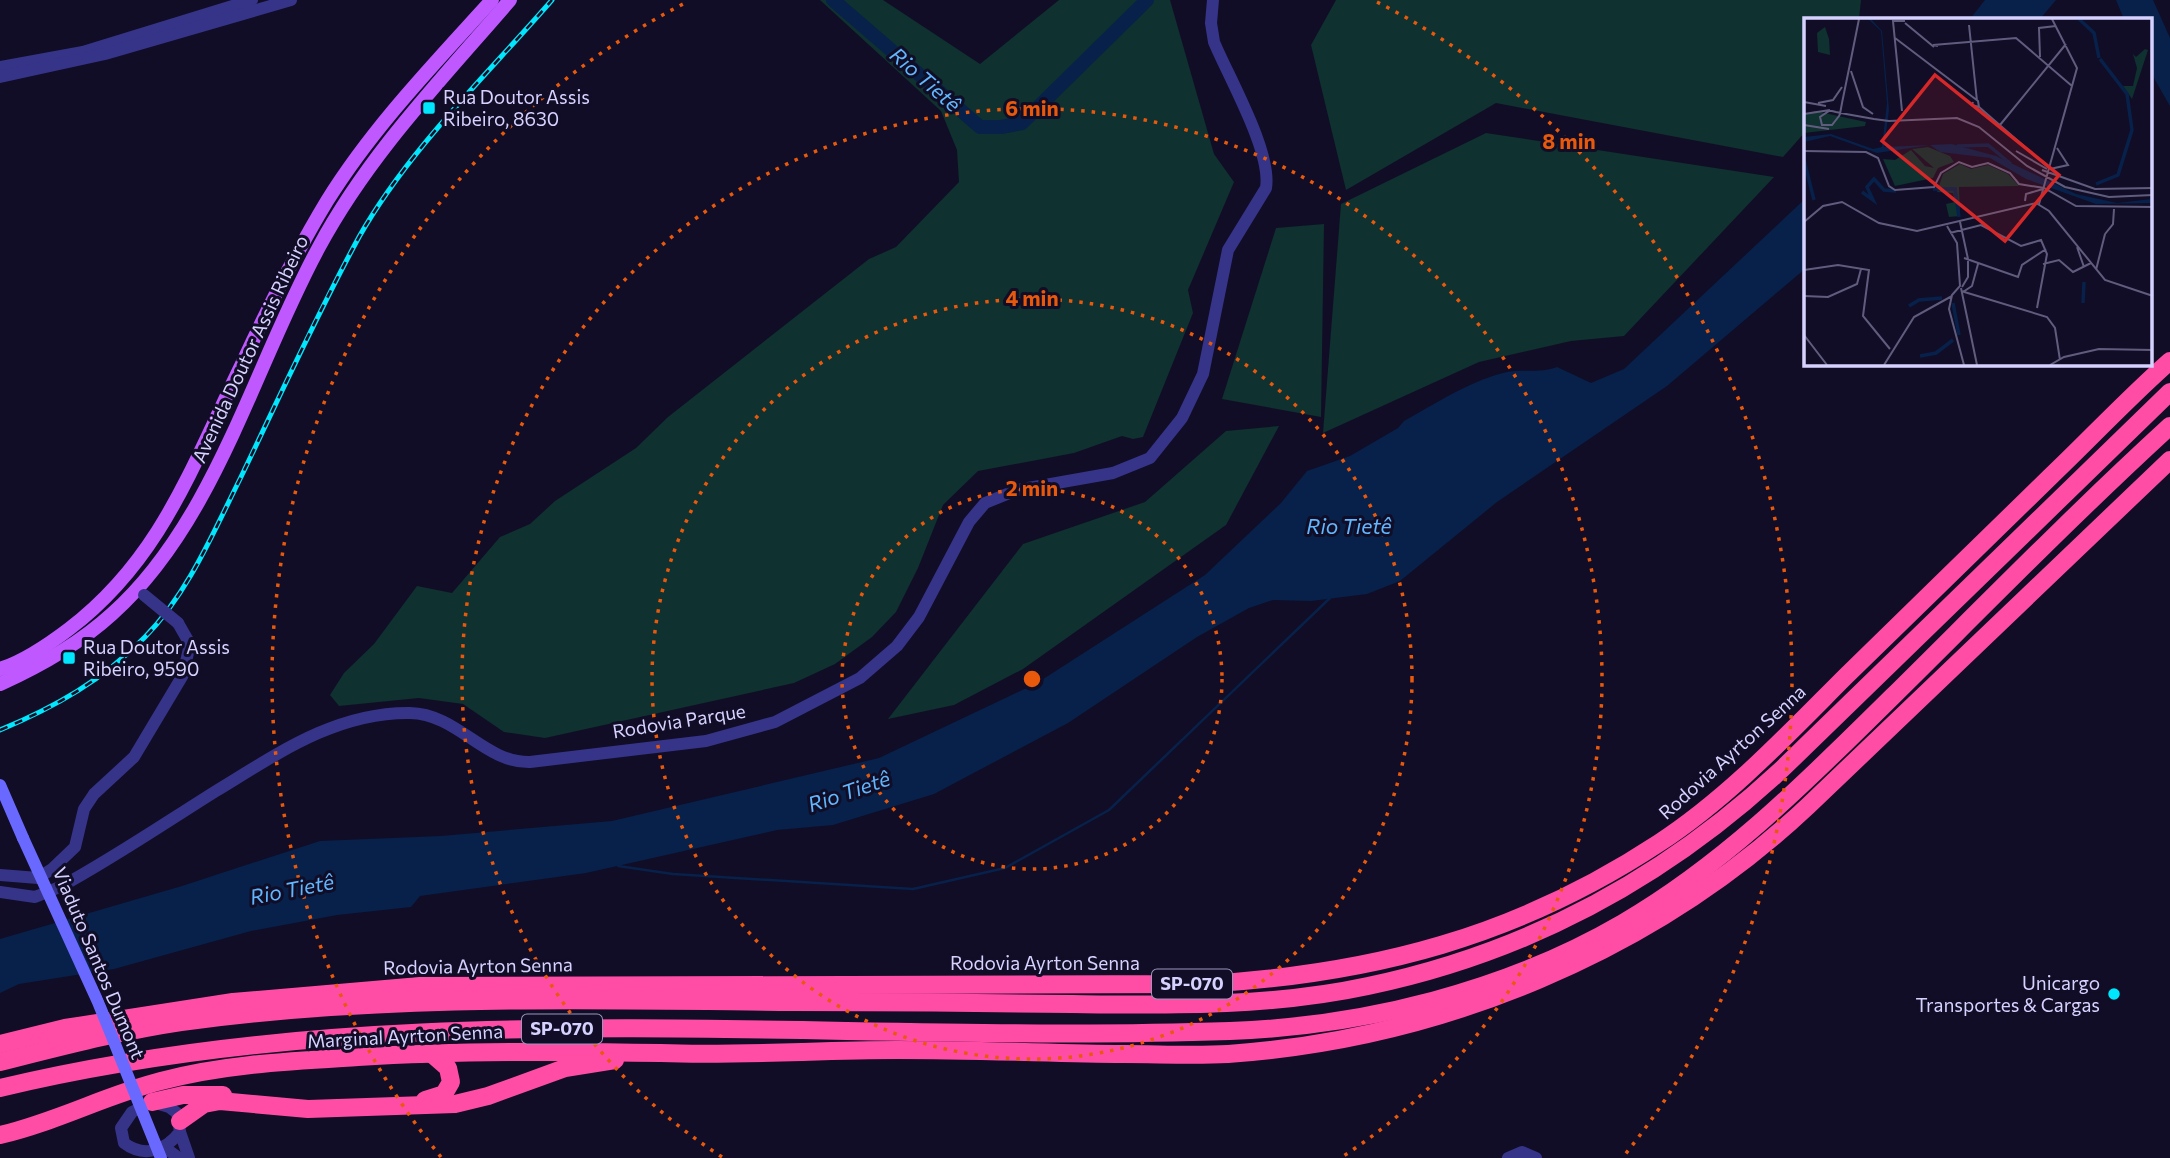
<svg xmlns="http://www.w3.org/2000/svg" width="2170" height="1158" font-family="Commissioner,sans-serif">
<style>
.green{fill:#0f312f}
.water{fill:#07214a}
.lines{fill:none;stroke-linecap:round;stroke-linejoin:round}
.stream{stroke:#07214a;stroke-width:2.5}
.river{stroke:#07214a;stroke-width:14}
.tertiary{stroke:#363489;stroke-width:12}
.secondary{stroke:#6a69ff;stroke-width:12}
.primary{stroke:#bf59ff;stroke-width:14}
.motorway{stroke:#ff4da5;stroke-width:18}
.rail-casing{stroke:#00e7fd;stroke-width:5}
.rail{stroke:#110d26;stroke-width:2.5;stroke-dasharray:8;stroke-linecap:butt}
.tertiary-bridge{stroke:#363489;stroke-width:12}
.secondary-bridge{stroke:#6a69ff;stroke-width:12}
.ring{fill:none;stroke:#e8590c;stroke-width:3.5;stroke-dasharray:3.5 7}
.poi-dot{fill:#00e7fd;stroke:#110d26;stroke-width:2.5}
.labels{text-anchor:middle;stroke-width:6;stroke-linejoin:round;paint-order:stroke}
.shield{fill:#110d26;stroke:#9b97be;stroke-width:2}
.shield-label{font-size:18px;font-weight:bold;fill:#d6d2ff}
.poi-label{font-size:19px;fill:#d6d2ff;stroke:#110d26;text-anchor:start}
.street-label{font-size:19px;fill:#d6d2ff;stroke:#110d26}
.water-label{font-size:21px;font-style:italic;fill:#60b7ff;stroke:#110d26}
.inset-river{fill:none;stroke:#07214a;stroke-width:3.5}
.inset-road{fill:none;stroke:#605c7d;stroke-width:2}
.view{fill:#d62828;fill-opacity:0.15;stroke:#d62828;stroke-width:3.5}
.inset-edge{fill:none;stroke:#d6d2ff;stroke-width:3.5}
.centre{fill:#e8590c;stroke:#110d26;stroke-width:3.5}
.ring-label{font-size:21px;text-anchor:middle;font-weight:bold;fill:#e8590c;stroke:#110d26;stroke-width:6;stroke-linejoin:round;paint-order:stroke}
</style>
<rect width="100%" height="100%" fill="#110d26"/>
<!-- green -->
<g class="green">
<path d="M820 0H883L980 64 1059 0H1170L1214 154 1234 182 1188 290 1193 313 1143 437 1133 439 1122 436 1074 453 978 471 943 505 918 568 896 612 872 637 835 664 794 683 545 738 504 732 463 704 419 698 339 706 330 695 344 673 374 644 417 586 452 593 500 537 530 524 555 501 636 448 668 417 869 259 896 247 959 182 957 150 941 111Z"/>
<path d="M1336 0H1861L1859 19H1806V131L1783 157 1496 103 1346 190 1311 45Z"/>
<path d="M1486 133 1774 177 1624 336 1571 341 1479 362 1323 433 1341 204Z"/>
<path d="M1324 224 1321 417 1222 399 1276 228Z"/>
<path d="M1279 426 1226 525 1023 669 954 705 888 719 1023 544 1145 502 1226 431Z"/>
</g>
<!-- water -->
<g class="water">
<path d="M1985 0H2056L2040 19H1970Z"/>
<path d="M2116 0H2153L2170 38V106L2151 73V19H2124Z"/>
<path d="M1806 198V268L1667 386 1497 502 1400 581 1367 594 1311 601 1273 600 1249 608 1197 637 1068 723 934 794 833 825 777 830 586 873 420 896 411 907 337 915 251 931 114 969 19 984 0 993V939L182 886 320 841 441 836 612 821 879 758 1037 683 1205 575 1281 503 1307 471 1350 456 1398 428 1404 421C1435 404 1468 382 1503 373 1521 368 1539 374 1557 367L1591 383 1624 369Z"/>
</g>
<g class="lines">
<!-- stream -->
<path class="stream" d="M618 866 673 874 913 889 1005 868 1109 810 1330 598"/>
<!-- river -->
<path class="river" d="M833 0 980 127H1001L1022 123 1147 0"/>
<!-- tertiary -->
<g class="tertiary">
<path d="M0 67 83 52 252 0"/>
<path d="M0 77 105 54 291 0"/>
<path d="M0 875 38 878 52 869 75 847 84 809 94 794 134 757 183 675 190 644 178 623"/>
<path d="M0 892 35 897 62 886C115 857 165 823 216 791 277 754 336 712 410 713 458 714 484 763 530 762L706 741 775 722 860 678 897 646 919 617 969 522 985 503 1017 490 1113 473 1150 458 1182 418 1203 374 1228 250 1266 188C1272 152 1229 78 1214 42L1211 23 1213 0"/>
<path d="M152 1102 169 1107 177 1113 180 1132C165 1151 144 1158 124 1143L121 1128 132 1112Z"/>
<path d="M180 1132 189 1158"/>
<path d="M164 1147 179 1158"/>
<path d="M1508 1158 1522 1152 1536 1158"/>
</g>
<!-- secondary -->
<path class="secondary" d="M0 785 23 838"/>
<!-- primary -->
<g class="primary">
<path d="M0 669C25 661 48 645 69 629 161 559 192 466 241 366 267 310 295 254 327 201 373 127 434 64 492 0"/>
<path d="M0 684C40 666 79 644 112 614 215 522 254 366 319 247 369 154 442 79 510 0"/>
</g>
<!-- motorway -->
<g class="motorway">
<path d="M0 1044 65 1028 233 1002 420 986 1204 984C1373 974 1516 937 1659 843 1728 798 1787 735 1845 677 1913 610 1982 544 2050 477 2090 439 2128 398 2170 361"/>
<path d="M0 1062C60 1047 120 1031 181 1022 384 994 590 1000 794 1002 887 1002 979 1003 1072 1004 1171 1005 1271 1007 1368 986 1526 953 1665 878 1782 769L2170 392"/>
<path d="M0 1088C405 991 819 1045 1230 1031 1365 1026 1506 991 1623 923 1726 863 1808 780 1892 697 1984 606 2075 513 2170 426"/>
<path d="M425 1100 444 1094 451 1082 448 1068 432 1054"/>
<path d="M152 1102 183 1095H223"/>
<path d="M180 1121 204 1104 220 1101 308 1109 455 1104 488 1096 565 1068 615 1060"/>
<path d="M0 1135C56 1122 106 1095 161 1081 224 1064 293 1061 358 1057 459 1051 560 1051 661 1053 739 1056 818 1050 897 1050 973 1050 1048 1053 1124 1054 1159 1054 1193 1056 1228 1054 1441 1039 1652 953 1808 806L2170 460"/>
</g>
<!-- rail casing -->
<g class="rail-casing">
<path id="rail" d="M0 730C55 707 103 680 145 637 188 593 213 533 240 479 279 398 316 316 359 237 409 149 486 76 552 0"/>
</g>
<!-- rail -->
<use href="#rail" class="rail"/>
<!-- tertiary-bridge -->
<path class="tertiary-bridge" d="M144 595 178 623"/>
<!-- secondary-bridge -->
<path class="secondary-bridge" d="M23 838 98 1002 161 1158"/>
</g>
<!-- distance rings -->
<g class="ring">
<circle cx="1032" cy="679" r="190"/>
<circle cx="1032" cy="679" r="380"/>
<path d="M722 1157A570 570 0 1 1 1342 1157"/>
<path d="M441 1157A760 760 0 0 1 687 2M1377 2A760 760 0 0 1 1623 1157"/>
</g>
<!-- markers -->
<g class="poi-dot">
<rect x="422" y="101" width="14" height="14" rx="3.5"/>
<rect x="62" y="651" width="14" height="14" rx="3.5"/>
<circle cx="2114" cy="994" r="7"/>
</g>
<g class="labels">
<!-- shield labels -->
<g class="shield">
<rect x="1152" y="969.5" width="80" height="29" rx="5"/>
<rect x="522" y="1014.5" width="80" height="29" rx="5"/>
</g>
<g class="shield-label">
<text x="1192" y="990">SP-070</text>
<text x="562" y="1035">SP-070</text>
</g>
<!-- poi labels -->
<g class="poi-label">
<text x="443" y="104">Rua Doutor Assis<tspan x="443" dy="22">Ribeiro, 8630</tspan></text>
<text x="83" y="654">Rua Doutor Assis<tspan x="83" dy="22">Ribeiro, 9590</tspan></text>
<text x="2100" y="990" text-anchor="end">Unicargo<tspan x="2100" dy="22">Transportes &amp; Cargas</tspan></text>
</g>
<!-- street labels -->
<g class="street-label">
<text transform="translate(250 349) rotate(-65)" y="7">Avenida Doutor Assis Ribeiro</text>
<text transform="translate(679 721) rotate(-9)" y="7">Rodovia Parque</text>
<text transform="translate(1732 752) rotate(-42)" y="7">Rodovia Ayrton Senna</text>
<text transform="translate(99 963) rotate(67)" y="7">Viaduto Santos Dumont</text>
<text x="1045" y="970">Rodovia Ayrton Senna</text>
<text transform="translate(478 966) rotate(-1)" y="7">Rodovia Ayrton Senna</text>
<text transform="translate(405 1036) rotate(-3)" y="7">Marginal Ayrton Senna</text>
</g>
<!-- water labels -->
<g class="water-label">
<text transform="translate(925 80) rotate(41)" y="7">Rio Tietê</text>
<text x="1349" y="534">Rio Tietê</text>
<text transform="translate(849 792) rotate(-19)" y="7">Rio Tietê</text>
<text transform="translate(292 890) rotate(-11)" y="7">Rio Tietê</text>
</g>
</g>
<!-- overview -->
<g transform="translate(1804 18)">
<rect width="348" height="348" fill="#110d26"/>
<path d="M21 9 25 21 26 37 14 34 13 15ZM341 31 344 32 328 81 319 68H329L333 50 329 36 332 39ZM11 93 62 104 61 108 0 115V97ZM124 129 146 138 150 144 134 150 129 160 91 168 79 141 91 142 107 132 121 148 130 150 108 131ZM156 146 167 151 184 147 204 156 215 168 155 169 156 198 145 199 142 186 151 184 149 175 133 174 139 156Z" fill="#0f312f"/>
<path d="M64 1H67L78 13 85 92 80 129 148 126 192 138 272 176 313 185 348 181V185L292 186 222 161 186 140 136 134 126 127 73 135 26 118 0 124V119L27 116 69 131 78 129 83 85 77 13Z" fill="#07214a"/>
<path class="inset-river" d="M275 1 290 15 295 40M153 128 184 127 207 146M0 142 10 182M292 166 314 157 328 112 323 76 296 41M129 171H151L155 199M58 174 69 182 63 169 70 161 80 172 92 173M149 285 155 317M279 285 280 264M105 288 115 282 138 280M116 338 132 335 149 322"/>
<path class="inset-road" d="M55 1 47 41 38 85 36 96 35 98 28 107H18L16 99 25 93H28L32 94 42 96 70 101 85 103 153 100 175 109 223 148 261 169 305 179 349 177M101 5 130 29M165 7 173 83M91 20 174 83 175 89 168 87 169 84M134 28 129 27 212 20 268 68M236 39 235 10 252 8M47 53 59 89 69 96M0 84 22 88M14 85 29 82 38 69M175 89 245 150M98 93 89 3H101M0 96 26 92M0 107 25 111M196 107 262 26M0 133 62 134 74 140 85 168 91 172 130 169 137 155 155 144 168 149 184 145 206 155 215 166 240 170 272 188 349 189M212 133 243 151M246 151 264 147 253 130M238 152 291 171 349 170M221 183 222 176 239 171M235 186 273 50 248 1M0 204 19 188 38 184 75 205 113 213 232 185 245 193 301 262 349 278M156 204 164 241V259L158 269M143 208 153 225 156 268 148 277 145 291 160 347M146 215 177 207 217 228 237 222 243 236 233 290M301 216 309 206 310 191M273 229 280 249M160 240 214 259 218 247 242 231M239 246 255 242 269 254 287 245M0 252 34 247 65 252 59 298 86 331M292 252 301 216M157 270 173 347M157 273 243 299 251 310 256 342M159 274 168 268 174 246M0 278 24 279 53 266 57 251M0 317 23 347M80 347 110 299 148 278M246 347 260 339 295 331 349 332"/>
<path class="view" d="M131 57 255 157 201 223 78 123Z"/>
<rect width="348" height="348" class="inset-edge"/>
</g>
<circle cx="1032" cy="679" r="10" class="centre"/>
<g class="ring-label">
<text x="1032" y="116">6 min</text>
<text x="1569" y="149">8 min</text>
<text x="1032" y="306">4 min</text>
<text x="1032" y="496">2 min</text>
</g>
</svg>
